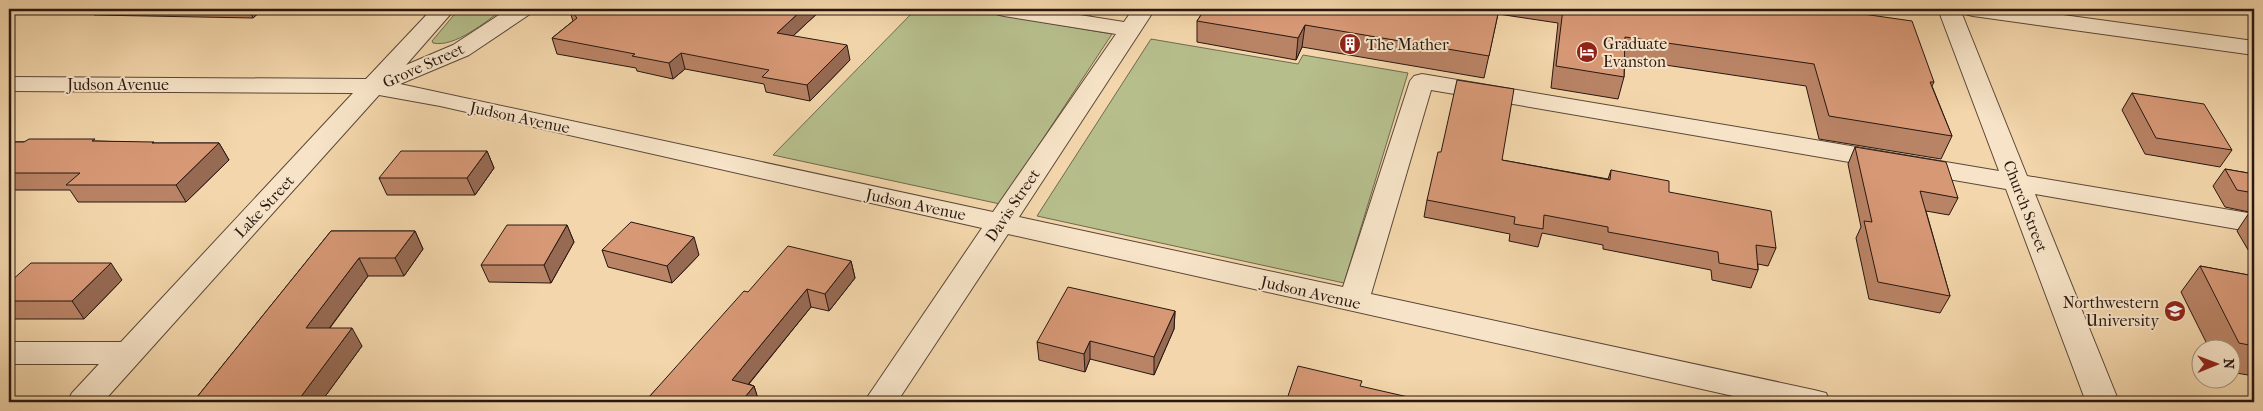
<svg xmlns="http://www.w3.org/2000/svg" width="2263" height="411" font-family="'IM FELL French Canon',serif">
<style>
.green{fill:#b6be8c;stroke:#6f6a4e}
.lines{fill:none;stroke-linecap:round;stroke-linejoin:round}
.minor-casing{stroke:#5b4737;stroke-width:2}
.minor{fill:#f7e4c8;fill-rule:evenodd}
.wall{fill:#b98365;stroke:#281710}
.shaded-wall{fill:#966a53;stroke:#281710}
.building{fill:#d79876;stroke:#281710}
.labels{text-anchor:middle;stroke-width:4;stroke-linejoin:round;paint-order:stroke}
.poi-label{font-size:16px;fill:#281710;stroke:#f7e4c8;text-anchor:start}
.street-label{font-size:16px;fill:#281710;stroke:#f7e4c8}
</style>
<rect width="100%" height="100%" fill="#f3d6ab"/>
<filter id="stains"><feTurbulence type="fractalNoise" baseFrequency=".004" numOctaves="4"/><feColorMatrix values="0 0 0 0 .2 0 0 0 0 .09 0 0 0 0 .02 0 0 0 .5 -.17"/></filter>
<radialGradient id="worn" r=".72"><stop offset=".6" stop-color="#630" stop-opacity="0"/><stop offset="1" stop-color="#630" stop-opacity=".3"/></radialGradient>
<!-- green -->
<g class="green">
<path d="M459 9H504C486 21 455 48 433 43L432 41Z"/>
<path d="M916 9H965L1112 34 1000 204 773 155Z"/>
<path d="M1151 39 1298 64 1303 55 1408 73 1344 283 1037 216Z"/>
</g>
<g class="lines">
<!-- minor casing -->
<g class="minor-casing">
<g id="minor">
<path d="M432 9H455L406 65 453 45 508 9H533L530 14 469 55 400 84 993 212 1116 34 1004 16 996 14 993 9H1042L1124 22 1133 9H1155L1019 217 1343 287 1410 81 1414 76 1422 74 1999 171 1938 9H1960L2027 176 2254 214V232L2035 194 2119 402H2086L2006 189 1431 90 1371 294 1814 390 1826 393 1830 402H1760L1008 234 897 402H864L982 228 440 106 379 95 103 402H67L72 393 99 364H9V342H121L353 93 9 91V77L366 79Z"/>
<path d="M1962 9H2019L2254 41V55L1973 16 1965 14Z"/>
</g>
</g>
<!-- minor -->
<use href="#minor" class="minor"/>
</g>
<!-- wall -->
<g class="wall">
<path d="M91 9H263L253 18 94 15Z"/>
<path d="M569 9H822L793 36 850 60 810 101 766 92 764 84 685 69 673 79 637 71 636 68 557 54 552 38 573 21Z"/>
<path d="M1049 9H1095L1091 15Z"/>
<path d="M1205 9H1828L1934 82 1932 86 1952 136 1941 159 1819 139 1806 86 1625 59 1624 77 1618 99 1551 88 1558 23 1498 14 1484 78 1302 47 1296 60 1197 42V21Z"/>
<path d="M2254 90V100L2251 95Z"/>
<path d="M2132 93 2232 150 2220 167 2145 154 2122 110Z"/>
<path d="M96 141 155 143H219L229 160 186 202H78L70 190H9V142Z"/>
<path d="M1855 147 1958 198 1949 215 1926 211 1950 296 1940 313 1869 299 1856 238 1861 227 1848 164Z"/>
<path d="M487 151 494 168 475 195H387L379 178Z"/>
<path d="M1502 160 1608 179 1611 170 1776 248 1768 266 1758 264V270L1751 288 1712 280 1711 270 1603 249V245L1542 233 1538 247 1509 241 1510 234 1424 217 1427 200Z"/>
<path d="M2225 169 2254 174V213L2225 207 2213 186Z"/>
<path d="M2249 213 2254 214V260L2237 231Z"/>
<path d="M567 225 574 242 551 283 489 282 481 265Z"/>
<path d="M331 231H415L423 249 404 276H368L330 328 362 346 321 402H193Z"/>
<path d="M602 250 699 255 672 283 608 267Z"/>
<path d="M851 261 855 278 829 311 811 307 749 384 754 386 759 402H651L649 397 748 292Z"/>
<path d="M2200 266 2254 276V376L2230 372V348H2209L2181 292Z"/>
<path d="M122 280 84 319H9V301Z"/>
<path d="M1175 311 1174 329 1154 375 1090 359 1085 372 1039 360 1037 342Z"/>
</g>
<!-- shaded-wall -->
<g class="shaded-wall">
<path d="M249 9H263L253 18Z"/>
<path d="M803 9H822L780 48 777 33Z"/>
<path d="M1091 9H1095L1091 15Z"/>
<path d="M1305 25 1302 47 1296 60 1298 38Z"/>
<path d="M847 45 850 60 810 101 807 85Z"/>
<path d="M681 53 685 69 673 79 669 63Z"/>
<path d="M219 143 229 160 186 202 176 185Z"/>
<path d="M487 151 494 168 475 195 467 178Z"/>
<path d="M567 225 574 242 551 283 544 265Z"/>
<path d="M415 231 423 249 404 276 395 258Z"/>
<path d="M694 237 699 255 672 283 667 266Z"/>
<path d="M359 258 368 276 316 346 306 328Z"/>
<path d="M851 261 855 278 829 311 825 294Z"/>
<path d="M111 263 122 280 84 319 72 301Z"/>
<path d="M807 289 811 307 737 398 732 380Z"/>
<path d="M1175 311 1174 329 1154 375V357Z"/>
<path d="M352 328 362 346 321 402H297Z"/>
<path d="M1090 341V359L1085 372 1084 354Z"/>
<path d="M754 386 759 402H741Z"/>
</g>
<!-- building -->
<g class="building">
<path d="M570 9H803L777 33 847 45 807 85 762 77 769 70 681 53 669 63 632 56 635 54 552 38 577 18Z"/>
<path d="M1205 9H1499L1489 56 1305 25 1298 38 1197 21Z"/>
<path d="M1563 9H1828L1912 21 1934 82H1930L1952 136 1829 116 1814 64 1625 37 1624 77 1556 66Z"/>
<path d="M1457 80 1514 89 1502 160 1610 180 1611 170 1669 181V192L1771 211 1776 248 1756 245 1758 270 1719 263 1718 252 1608 232V227L1544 215 1543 229 1514 224 1515 217 1427 200 1438 152H1441Z"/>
<path d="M2132 93 2204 104 2232 150 2156 138Z"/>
<path d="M29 139H95L92 141 154 142 152 143H219L176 185H66L80 173H9V142H24Z"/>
<path d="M1855 147 1946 162 1958 198 1920 191 1950 296 1878 282 1864 221 1872 222Z"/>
<path d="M401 151H487L467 178H379Z"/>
<path d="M2225 169 2254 174V193L2237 190Z"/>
<path d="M2249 213 2254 214V222Z"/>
<path d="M631 222 694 237 667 266 602 250Z"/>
<path d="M507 225H567L544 265H481Z"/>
<path d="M331 231H415L395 258H359L306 328H352L297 402H193Z"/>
<path d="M788 246 851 261 825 294 807 289 732 380 754 386 741 402H667L649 397 744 291 748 292Z"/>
<path d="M31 263H111L72 301H9V283Z"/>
<path d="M2200 266 2254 276V346L2239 343Z"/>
<path d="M1068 287 1175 311 1154 357 1090 341 1084 354 1037 342Z"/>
<path d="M1298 366 1362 381 1360 386 1430 402H1286Z"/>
</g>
<!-- icons -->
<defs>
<g id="building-disc" transform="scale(1.125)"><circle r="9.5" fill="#8f2418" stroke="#f7e4c8"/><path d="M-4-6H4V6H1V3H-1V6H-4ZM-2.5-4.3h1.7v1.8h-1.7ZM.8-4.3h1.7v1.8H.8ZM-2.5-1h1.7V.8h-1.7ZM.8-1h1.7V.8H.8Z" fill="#fff"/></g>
<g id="hotel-disc" transform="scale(1.125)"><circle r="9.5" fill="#8f2418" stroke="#f7e4c8"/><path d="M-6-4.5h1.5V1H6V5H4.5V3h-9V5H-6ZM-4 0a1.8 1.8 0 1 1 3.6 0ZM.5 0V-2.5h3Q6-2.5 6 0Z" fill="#fff"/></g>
<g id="university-disc" transform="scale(1.125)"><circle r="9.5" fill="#8f2418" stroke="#f7e4c8"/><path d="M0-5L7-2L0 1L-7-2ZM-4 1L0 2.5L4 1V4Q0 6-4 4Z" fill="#fff"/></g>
</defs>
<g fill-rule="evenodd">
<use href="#building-disc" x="1350" y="44"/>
<use href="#hotel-disc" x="1587" y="52"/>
<use href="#university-disc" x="2175" y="311"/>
</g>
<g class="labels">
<!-- poi labels -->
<g class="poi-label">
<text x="1603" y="49">Graduate<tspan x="1603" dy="18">Evanston</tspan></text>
<text x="1366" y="50">The Mather</text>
<text x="2159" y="308" text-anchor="end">Northwestern<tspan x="2159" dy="18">University</tspan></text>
</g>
<!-- street labels -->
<g class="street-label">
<text transform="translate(423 65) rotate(-24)" y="6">Grove Street</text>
<text x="118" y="90">Judson Avenue</text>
<text transform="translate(520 117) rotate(12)" y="6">Judson Avenue</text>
<text transform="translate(916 204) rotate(12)" y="6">Judson Avenue</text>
<text transform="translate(1012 205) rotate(-56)" y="6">Davis Street</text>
<text transform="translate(264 206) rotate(-47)" y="6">Lake Street</text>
<text transform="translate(2026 206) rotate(69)" y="6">Church Street</text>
<text transform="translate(1311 292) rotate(13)" y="6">Judson Avenue</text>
</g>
</g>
<!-- margin -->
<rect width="2263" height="411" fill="none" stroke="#f3d6ab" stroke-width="30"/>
<rect x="10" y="10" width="2243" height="391" fill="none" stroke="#281710" stroke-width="2.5"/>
<rect x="15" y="15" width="2233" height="381" fill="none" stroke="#281710"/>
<!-- north arrow -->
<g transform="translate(2216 364) rotate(89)"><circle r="24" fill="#f7e4c8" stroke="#a4927e"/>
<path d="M0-4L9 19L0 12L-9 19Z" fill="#8f2418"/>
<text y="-8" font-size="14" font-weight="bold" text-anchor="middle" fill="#281710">N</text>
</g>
<rect width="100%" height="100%" filter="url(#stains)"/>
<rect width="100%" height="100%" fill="url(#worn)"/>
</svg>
